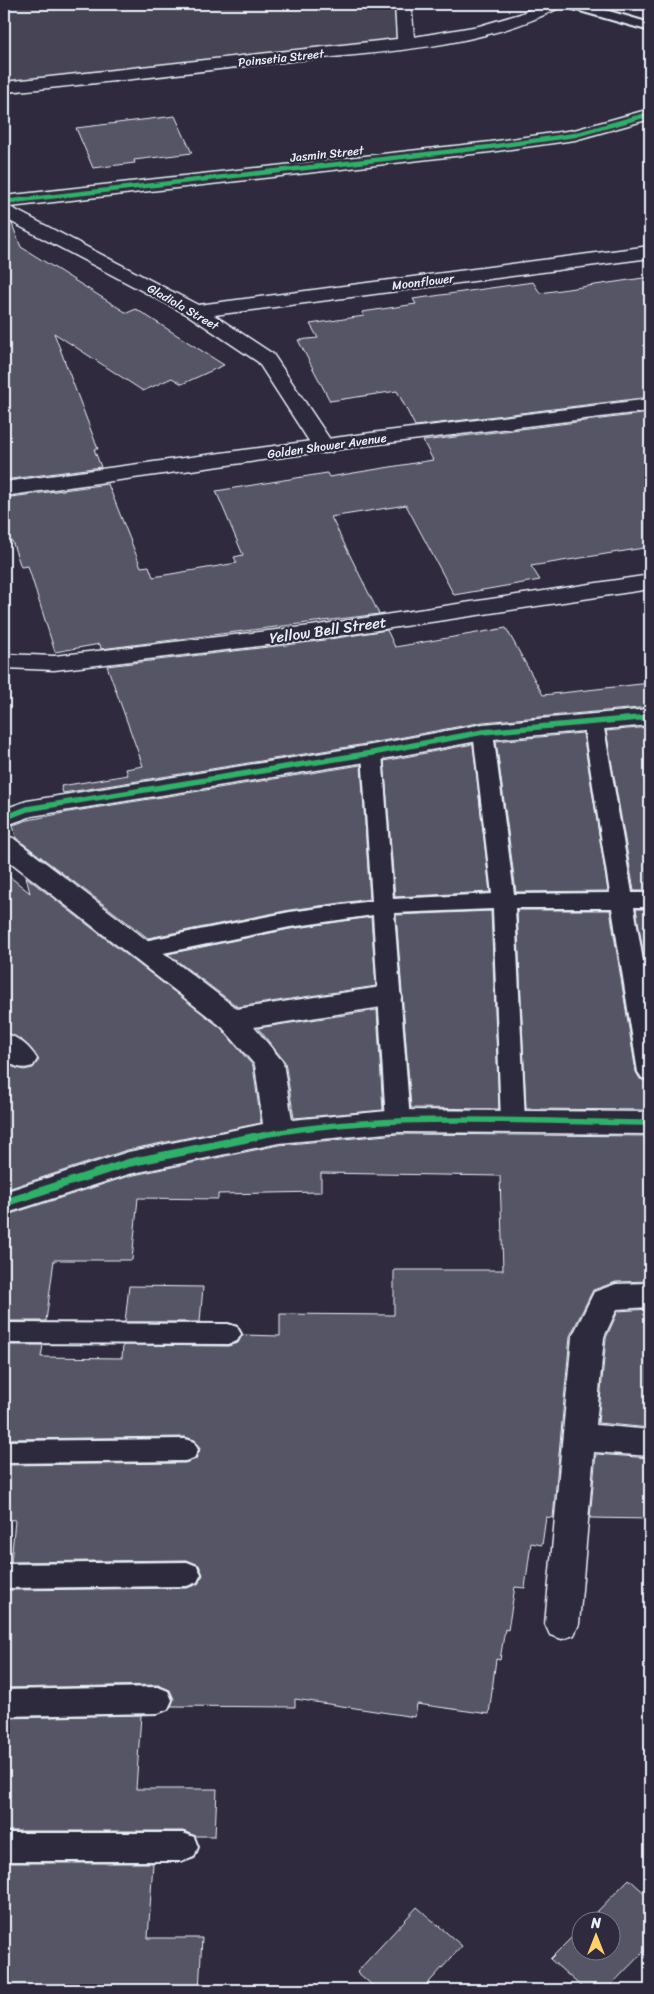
<svg xmlns="http://www.w3.org/2000/svg" width="654" height="1994" font-family="Sriracha,sans-serif">
<style>
.green{fill:#464455;stroke:#979aa6}
.building{fill:#575565;stroke:#e8f1f8}
.lines{fill:none;stroke-linecap:round;stroke-linejoin:round}
.service-casing{stroke:#e8f1f8;stroke-width:4}
.minor-casing{stroke:#e8f1f8;stroke-width:3}
.tertiary-casing{stroke:#e8f1f8;stroke-width:3}
.service{fill:#2f2a3d;fill-rule:evenodd}
.minor{fill:#2f2a3d;fill-rule:evenodd}
.tertiary{fill:#2f2a3d;fill-rule:evenodd}
.cycleway-far2-casing{stroke:#2f2a3d;stroke-width:6}
.cycleway-far1-casing{stroke:#2f2a3d;stroke-width:9}
.cycleway-casing{stroke:#2f2a3d;stroke-width:11}
.cycleway-far2{stroke:#2db169;stroke-width:4.5}
.cycleway-far1{stroke:#2db169;stroke-width:5.5}
.cycleway{stroke:#2db169;stroke-width:8}
.labels{text-anchor:middle;stroke-width:4.5;stroke-linejoin:round;paint-order:stroke}
.far-street-label{font-size:12px;fill:#e8f1f8;stroke:#2f2a3d}
.street-label{font-size:15px;fill:#e8f1f8;stroke:#2f2a3d}
</style>
<rect width="100%" height="100%" fill="#2f2a3d"/>
<filter id="ink" filterUnits="userSpaceOnUse"><feTurbulence type="fractalNoise" baseFrequency=".02" numOctaves="2"/><feDisplacementMap in="SourceGraphic" scale="10" xChannelSelector="R" yChannelSelector="G"/><feConvolveMatrix kernelMatrix="1 2 1 2 8 2 1 2 1" color-interpolation-filters="sRGB"/></filter>
<g filter="url(#ink)">
<!-- green -->
<path class="green" d="M4 4H394L397 41 4 82Z"/>
<!-- building -->
<g class="building">
<path d="M175 116 192 153 134 160 135 163 93 168 76 128Z"/>
<path d="M4 220 12 224 21 247 127 313 136 309 224 365 182 384 172 378 143 391 54 333 98 449H94L101 467 4 480Z"/>
<path d="M650 277V397L415 426 397 391 330 401 298 340 318 338 310 324 364 316 362 312 416 304 413 299 533 282 540 293Z"/>
<path d="M650 413V547L531 566 540 580 454 595 406 505 331 517 379 614 101 649 100 644 55 652 28 566 21 567 12 541 4 543V498L108 484 141 567 149 566 153 577 237 563 234 557 243 555 216 491 327 473 329 477 433 460 423 441Z"/>
<path d="M506 628 543 695 650 683V707L483 722 372 743 63 793 61 786 128 775 126 769 143 766 107 666 311 642 387 630 395 647Z"/>
<path d="M650 727V891H634L606 731Z"/>
<path d="M583 733 608 891 516 892 496 741Z"/>
<path d="M473 744 490 892 395 897 384 761Z"/>
<path d="M361 765 370 899 290 910 148 938 16 838 13 825 28 820 69 812Z"/>
<path d="M4 872 30 893 26 877 221 1028 253 1066 261 1123 127 1150 4 1190V1060L13 1067 24 1070 33 1068 39 1060 24 1042 4 1031Z"/>
<path d="M636 909H650V994Z"/>
<path d="M517 910H610L636 1072 640 1079 646 1081 649 1110 526 1109Z"/>
<path d="M491 911 499 1109 411 1108 396 915Z"/>
<path d="M371 917 376 986 238 1007 168 954 290 929Z"/>
<path d="M377 1010 383 1110 294 1118 285 1062 258 1028Z"/>
<path d="M398 1134 650 1136V1281L616 1282 593 1290 570 1336 553 1518 546 1517 542 1545 531 1543 525 1588 515 1587 508 1630 505 1629 500 1660 496 1659 489 1714 417 1704 415 1717 295 1699V1707L171 1706 174 1699 170 1690 158 1685 4 1688V1597H7L8 1590 187 1588 198 1584 203 1575 199 1565 187 1560 11 1562 15 1520 4 1519V1465L185 1463 196 1459 200 1449 195 1440 185 1437 4 1439V1345H43L41 1357 122 1358 123 1345 228 1346 238 1343 242 1335 280 1336V1314L394 1315V1270H503L500 1176 321 1173V1192L218 1194V1199L138 1198 132 1260H54L46 1321H4V1216L129 1176 279 1145Z"/>
<path d="M129 1286 203 1287 200 1322H125Z"/>
<path d="M650 1309V1428L598 1423 606 1338 618 1311Z"/>
<path d="M596 1454 650 1458V1519L590 1518Z"/>
<path d="M141 1715 136 1789H217L215 1836H195L183 1831H4V1718Z"/>
<path d="M9 1863H153L148 1938H202L199 1990H4V1909Z"/>
<path d="M629 1879 650 1898V1945L606 1990H585L550 1959 582 1927V1952H612V1922H587Z"/>
<path d="M417 1907 462 1946 422 1990H378L357 1972Z"/>
</g>
<g class="lines">
<!-- service casing -->
<g class="service-casing">
<g id="service">
<path d="M564 4H585L650 23V31L566 7Z"/>
<path d="M593 716 600 718 603 722 632 893H650V907H634L650 1004V1080L642 1078 638 1072 612 908H515L525 1121 521 1127 513 1130 505 1127 501 1121 493 909 394 913 410 1121 406 1127 398 1130 390 1127 386 1121 373 915 290 927 139 958 131 955 128 950 131 945 139 942 290 912 372 901 362 753 365 748 372 747 379 748 382 753 393 899 492 894 473 732 476 727 483 726 490 727 493 732 514 894 610 893 583 722 586 718Z"/>
<path d="M4 1323 228 1324 237 1327 241 1334 237 1341 228 1344 4 1343Z"/>
<path d="M185 1439 194 1442 198 1450 194 1458 185 1461 4 1463V1441Z"/>
<path d="M187 1562 197 1566 201 1574 197 1582 187 1586 4 1588V1564Z"/>
<path d="M158 1687 168 1691 172 1700 168 1709 158 1713 4 1716V1690Z"/>
<path d="M4 1833H183L194 1837 198 1847 194 1857 183 1861H4Z"/>
</g>
</g>
<!-- minor casing -->
<g class="minor-casing">
<g id="minor">
<path d="M395 4H411L414 37 479 26 520 14 541 4H561L559 8C477 50 373 52 282 62 189 72 97 84 4 92V82L397 39Z"/>
<path d="M650 109V119L575 140 490 152 10 207 198 305 650 246V258L214 315 273 354 335 447 332 452 324 453 316 452 258 362 188 315 4 218V196L490 142 574 130Z"/>
<path d="M650 575V589L311 640 54 670 4 668V654L54 656 311 626Z"/>
<path d="M650 709V725L483 740 372 761 32 816 4 826V809L27 801 372 745 483 724Z"/>
<path d="M4 835 13 838 237 1009 388 986 398 989 402 996 398 1003 388 1006 254 1027 283 1062 292 1120 398 1110 650 1112V1134L398 1132 279 1143 129 1174 4 1214V1192L128 1152 263 1124 255 1065 222 1027 4 857Z"/>
<path d="M4 1033C18 1037 30 1047 37 1059L33 1066C20 1070 14 1067 4 1058Z"/>
<path d="M650 1283V1307L617 1309 604 1337 596 1425 650 1430V1456L594 1452 579 1624 574 1635 562 1639 550 1635 545 1624 572 1337 594 1292 616 1284Z"/>
</g>
</g>
<!-- tertiary casing -->
<g class="tertiary-casing">
<path id="tertiary" d="M650 399V411L371 445 4 496V482L371 433Z"/>
</g>
<!-- service -->
<use href="#service" class="service"/>
<!-- minor -->
<use href="#minor" class="minor"/>
<!-- tertiary -->
<use href="#tertiary" class="tertiary"/>
<!-- cycleway-far2 casing -->
<g class="cycleway-far2-casing">
<path id="cycleway-far2" d="M4 202 490 147 575 135 650 114"/>
</g>
<!-- cycleway-far1 casing -->
<g class="cycleway-far1-casing">
<g id="cycleway-far1">
<path d="M4 818 27 809 372 753 483 732 650 717"/>
<path d="M248 1138C379 1111 517 1122 650 1123"/>
</g>
</g>
<!-- cycleway casing -->
<g class="cycleway-casing">
<path id="cycleway" d="M4 1203 128 1163 254 1137"/>
</g>
<!-- cycleway-far2 -->
<use href="#cycleway-far2" class="cycleway-far2"/>
<!-- cycleway-far1 -->
<use href="#cycleway-far1" class="cycleway-far1"/>
<!-- cycleway -->
<use href="#cycleway" class="cycleway"/>
</g>
</g>
<g class="labels">
<!-- far-street labels -->
<g class="far-street-label">
<text transform="translate(281 58) rotate(-6)" y="4">Poinsetia Street</text>
<text transform="translate(327 154) rotate(-6)" y="4">Jasmin Street</text>
<text transform="translate(423 282) rotate(-7)" y="4">Moonflower</text>
<text transform="translate(183 307) rotate(30)" y="4">Gladiola Street</text>
<text transform="translate(327 446) rotate(-8)" y="4">Golden Shower Avenue</text>
</g>
<!-- street labels -->
<g class="street-label">
<text transform="translate(328 630) rotate(-8)" y="5">Yellow Bell Street</text>
</g>
</g>
<!-- margin -->
<rect width="654" height="1994" fill="none" stroke="#2f2a3d" stroke-width="20"/>
<rect x="10" y="10" width="634" height="1974" fill="none" stroke="#e8f1f8" stroke-width="2" filter="url(#ink)"/>
<!-- north arrow -->
<g transform="translate(596 1936)"><circle r="24" fill="#2f2a3d" stroke="#797a88"/>
<path d="M0-4L9 19L0 12L-9 19Z" fill="#ffd166"/>
<text y="-8" font-size="14" font-weight="bold" text-anchor="middle" fill="#e8f1f8">N</text>
</g>
</svg>
